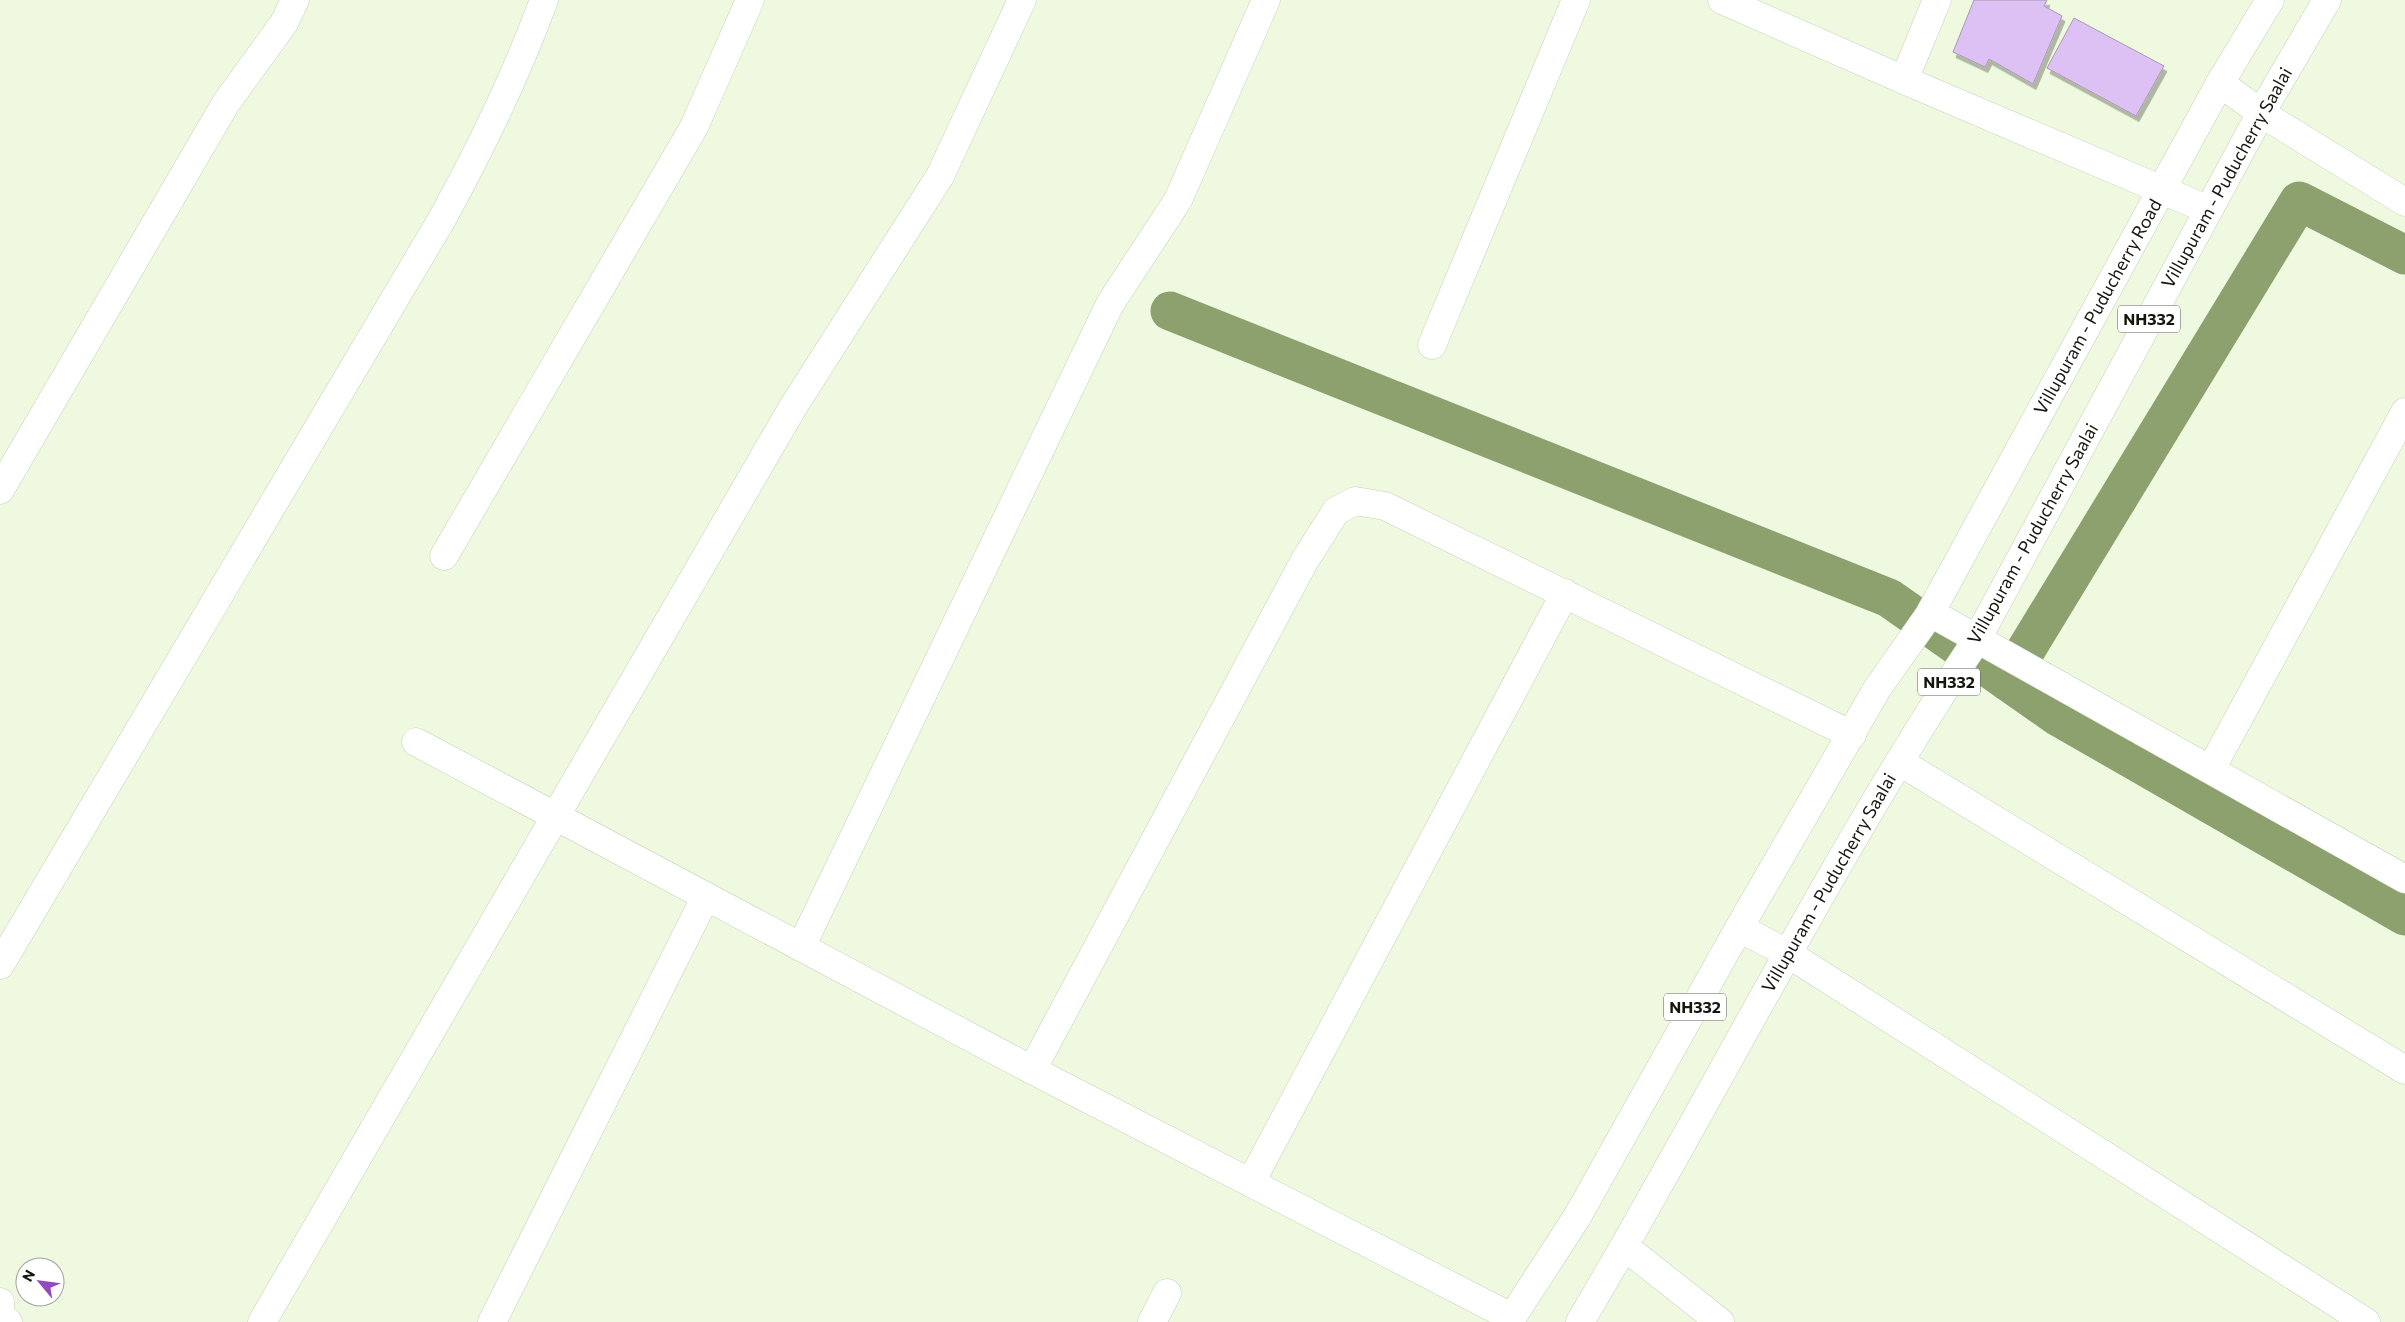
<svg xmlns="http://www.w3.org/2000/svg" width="2405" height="1322" font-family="Commissioner,sans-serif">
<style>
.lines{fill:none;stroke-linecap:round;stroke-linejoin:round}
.canal{stroke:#8ca16d;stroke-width:39}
.building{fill:#dec1f4;stroke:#a699b0;filter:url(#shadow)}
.minor-casing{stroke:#c6d1b9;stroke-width:29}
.trunk-casing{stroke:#c6d1b9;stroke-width:29}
.minor{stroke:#fff;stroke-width:28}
.trunk{stroke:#fff;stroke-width:28}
.labels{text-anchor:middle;stroke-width:4;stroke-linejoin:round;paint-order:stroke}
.shield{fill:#fff;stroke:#5a5d56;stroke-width:1}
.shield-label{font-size:16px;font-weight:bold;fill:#14170e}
.street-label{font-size:18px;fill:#14170e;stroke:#fff}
</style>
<defs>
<filter id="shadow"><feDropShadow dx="3" dy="5.5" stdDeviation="0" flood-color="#0004"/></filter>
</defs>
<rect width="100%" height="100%" fill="#eef9e0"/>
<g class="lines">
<!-- canal -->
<g class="canal">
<path d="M1170 311 1889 598 2057 716 2405 916"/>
<path d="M2007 681 2299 201 2405 255"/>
</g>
</g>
<!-- building -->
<g class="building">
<path d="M1974 0H2047L2044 6 2062 16 2033 84 1989 59 1985 67 1953 52Z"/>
<path d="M2074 18 2164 66 2136 116 2047 68Z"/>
</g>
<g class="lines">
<!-- minor casing -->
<g class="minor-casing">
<g id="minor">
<path d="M1722 0 1904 80 2209 210"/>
<path d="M1904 80 1937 0"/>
<path d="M2220 83 2261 113 2405 202"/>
<path d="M1432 345 1576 0"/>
<path d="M0 490 226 103 284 23 295 0"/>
<path d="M444 556 694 127 750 0"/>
<path d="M1931 613 2405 879"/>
<path d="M416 742 1032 1070 1511 1317"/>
<path d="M1900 762 2405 1070"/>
<path d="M2211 769 2405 412"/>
<path d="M1739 928 1787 953 2366 1322"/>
<path d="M801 947 1110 304 1178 200 1266 0"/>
<path d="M0 965 442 219C481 148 516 76 544 0"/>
<path d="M1032 1070 1305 560 1336 511 1355 501 1385 506 1852 735"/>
<path d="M1251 1182 1565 593"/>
<path d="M1625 1247 1720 1322"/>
<path d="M0 1302 1 1319 8 1322"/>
<path d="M262 1322 793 407 940 176 1022 0"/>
<path d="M492 1322 706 896"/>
<path d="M1152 1322 1167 1293"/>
</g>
</g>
<!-- trunk casing -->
<g class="trunk-casing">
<g id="trunk">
<path d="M1509 1322 1577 1217 1739 928 1877 689 1929 615 2220 83 2270 0"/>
<path d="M1580 1322C1714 1096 1830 860 1976 641L2261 113 2327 0"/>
</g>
</g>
<!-- minor -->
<use href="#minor" class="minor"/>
<!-- trunk -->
<use href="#trunk" class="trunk"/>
</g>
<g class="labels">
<!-- shield labels -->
<g class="shield">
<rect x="2118" y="305.5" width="62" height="27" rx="4"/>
<rect x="1918" y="668.5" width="62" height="27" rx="4"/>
<rect x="1664" y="993.5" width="62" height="27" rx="4"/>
</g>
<g class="shield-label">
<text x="2149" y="325">NH332</text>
<text x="1949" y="688">NH332</text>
<text x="1695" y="1013">NH332</text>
</g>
<!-- street labels -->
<g class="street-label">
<text transform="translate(2227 178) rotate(-61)" y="6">Villupuram - Puducherry Saalai</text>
<text transform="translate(2098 307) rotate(-61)" y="6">Villupuram - Puducherry Road</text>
<text transform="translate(2033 534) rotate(-61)" y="6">Villupuram - Puducherry Saalai</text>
<text transform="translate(1829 883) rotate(-60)" y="6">Villupuram - Puducherry Saalai</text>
</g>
</g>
<!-- north arrow -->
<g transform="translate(40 1282) rotate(299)"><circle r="24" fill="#ffffff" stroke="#a1a29f"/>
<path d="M0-4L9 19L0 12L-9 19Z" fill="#924abd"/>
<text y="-8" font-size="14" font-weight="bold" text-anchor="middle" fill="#14170e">N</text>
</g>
</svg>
